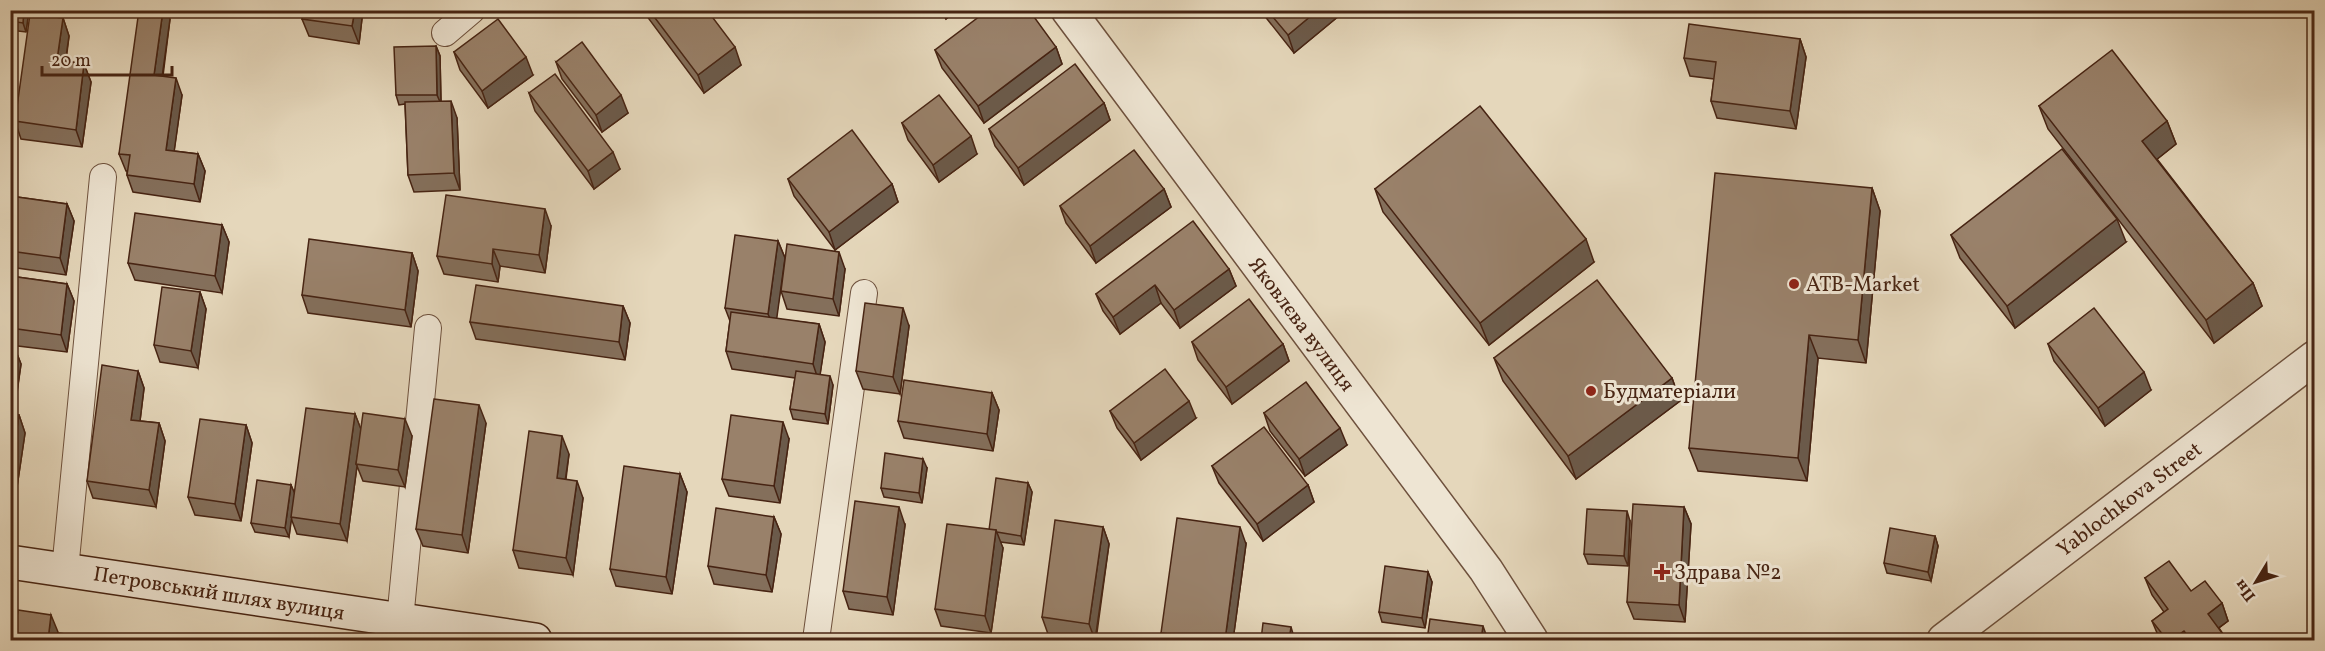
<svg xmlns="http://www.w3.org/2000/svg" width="2325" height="651" font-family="Vollkorn,serif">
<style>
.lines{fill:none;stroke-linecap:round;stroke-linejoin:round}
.lane-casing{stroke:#6e513d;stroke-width:28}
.street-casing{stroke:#6e513d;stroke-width:36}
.secondary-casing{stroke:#472413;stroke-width:36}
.lane{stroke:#eee5d3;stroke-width:26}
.street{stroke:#eee5d3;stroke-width:33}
.secondary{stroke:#eee5d3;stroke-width:33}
.wall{fill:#846f5b;stroke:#472413;stroke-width:1.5}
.shaded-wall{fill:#6b5a4a;stroke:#472413;stroke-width:1.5}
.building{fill:#99816a;stroke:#472413;stroke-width:1.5}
.poi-dot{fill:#8f2418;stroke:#eee5d3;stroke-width:2}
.labels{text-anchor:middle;stroke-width:6;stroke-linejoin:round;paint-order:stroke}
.poi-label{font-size:21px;fill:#472413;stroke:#eee5d3;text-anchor:start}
.street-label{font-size:21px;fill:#472413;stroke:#eee5d3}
</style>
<rect width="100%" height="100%" fill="#e5d7bb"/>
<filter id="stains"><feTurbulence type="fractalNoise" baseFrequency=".00333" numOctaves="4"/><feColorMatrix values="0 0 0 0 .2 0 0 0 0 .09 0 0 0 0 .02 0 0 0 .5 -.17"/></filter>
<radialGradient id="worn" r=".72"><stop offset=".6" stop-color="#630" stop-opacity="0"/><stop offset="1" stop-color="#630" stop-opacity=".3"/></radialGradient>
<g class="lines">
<!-- lane casing -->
<g class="lane-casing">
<g id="lane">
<path d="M445 33 472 10"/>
<path d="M65 570 103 177"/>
<path d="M400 620 428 328"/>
<path d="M816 640 864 293"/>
</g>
</g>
<!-- street casing -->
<g class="street-casing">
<g id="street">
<path d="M1068 10 1486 570 1531 640"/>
<path d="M1944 640 2314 358"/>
</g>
</g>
<!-- secondary casing -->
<g class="secondary-casing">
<path id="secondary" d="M10 562 535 640"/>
</g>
<!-- lane -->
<use href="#lane" class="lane"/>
<!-- street -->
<use href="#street" class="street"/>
<!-- secondary -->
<use href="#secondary" class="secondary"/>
</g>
<!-- wall -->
<g class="wall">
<path d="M10 10H29L26 32 10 30Z"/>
<path d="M363 10 359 44 309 36 302 19Z"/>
<path d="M644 10H707L741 65 704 93 646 15Z"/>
<path d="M940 10H957L946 19Z"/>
<path d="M1260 10H1346L1294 53Z"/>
<path d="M63 18 69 36 66 61 84 64 91 82 82 147 21 139 15 121Z"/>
<path d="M170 19 163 76 182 95 174 151 198 154 205 171 200 202 133 192 127 175V171H126L119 154Z"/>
<path d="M1800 39 1806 57 1796 129 1717 118 1711 101 1714 79 1690 76 1684 58Z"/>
<path d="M436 46 440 56 441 101 457 118 460 190 414 192 408 175 405 104 399 105 396 95Z"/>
<path d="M1056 47 1062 64 984 123 942 68 935 50Z"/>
<path d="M454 52 533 75 488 108 460 70Z"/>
<path d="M556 62 628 113 602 132 562 79Z"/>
<path d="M529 93 620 169 594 189 535 111Z"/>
<path d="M1104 103 1110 120 1024 185 995 146 989 129Z"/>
<path d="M2039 106 2167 121 2176 144 2157 159 2253 283 2262 306 2214 343 2048 129Z"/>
<path d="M902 123 977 154 939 182 908 140Z"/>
<path d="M788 179 892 184 898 202 835 250 794 196Z"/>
<path d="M1872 188 1880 211 1866 363 1818 358 1807 481 1698 471 1689 448Z"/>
<path d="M1164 189 1171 207 1096 263 1066 223 1060 206Z"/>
<path d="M1375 189 1594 262 1489 345 1383 212Z"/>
<path d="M10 196 67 204 74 221 66 275 10 267Z"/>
<path d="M222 225 229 242 222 293 135 280 128 263Z"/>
<path d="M551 226 545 273 500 266 498 282 444 274 437 256Z"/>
<path d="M1951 235 2126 242 2015 328 1960 258Z"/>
<path d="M778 241 785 258 776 319 819 324 825 342 820 374 833 385 828 424 793 419 790 409 795 378 732 369 726 351 730 321 725 308Z"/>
<path d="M412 253 418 271 411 327 308 313 302 295Z"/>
<path d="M845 269 839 316 787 309 781 291Z"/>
<path d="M1229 269 1236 286 1180 328 1161 303 1120 334 1103 311 1096 294Z"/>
<path d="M10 276 67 284 74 301 67 352 10 345Z"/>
<path d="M200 292 206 309 198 368 160 362 154 345Z"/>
<path d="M623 306 630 323 625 360 476 339 470 322Z"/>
<path d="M909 326 900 394 863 389 856 371Z"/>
<path d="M1192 342 1283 344 1289 361 1232 404 1198 360Z"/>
<path d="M2048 344 2151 390 2105 426 2054 361Z"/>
<path d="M10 346H14L21 364 14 415H19L25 433 17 487 10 486Z"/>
<path d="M1494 358 1672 378 1680 401 1576 479 1503 381Z"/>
<path d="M138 371 144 388 140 421 159 423 165 441 156 507 93 498 87 481Z"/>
<path d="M992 393 999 410 993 451 904 438 898 421Z"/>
<path d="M1110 411 1196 418 1141 460 1117 428Z"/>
<path d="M1264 413 1347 445 1305 476 1270 431Z"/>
<path d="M355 414 361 430 412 436 405 487 363 481 357 466 347 541 297 534 291 518 289 537 255 532 251 523 291 485 294 493Z"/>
<path d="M486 423 468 553 423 546 416 529Z"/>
<path d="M246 425 252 443 241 521 195 515 188 497Z"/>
<path d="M789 439 780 503 729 496 722 479Z"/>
<path d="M569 454 566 479 583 498 573 575 519 568 513 550Z"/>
<path d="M1212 466 1308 485 1314 502 1263 541 1219 483Z"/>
<path d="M927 468 922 503 884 497 881 488Z"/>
<path d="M680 474 687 492 672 594 616 586 610 569Z"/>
<path d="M1028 483 1032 492 1024 545 1000 542 1003 548 991 633 941 626 935 609 989 530Z"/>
<path d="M1684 507 1691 524 1685 622 1634 619 1627 602Z"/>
<path d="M774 517 781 534 772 592 714 584 708 566Z"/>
<path d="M1630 521 1628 566 1588 564 1584 554Z"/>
<path d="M905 525 893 615 849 609 843 591Z"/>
<path d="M1103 527 1109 544 1096 640 1048 634 1042 617Z"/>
<path d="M1935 536 1938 546 1931 581 1887 573 1884 563Z"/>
<path d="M1246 544 1233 640H1164L1161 633Z"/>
<path d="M1428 572 1432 582 1425 628 1382 622 1379 612Z"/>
<path d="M2145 578 2222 603 2228 621 2219 628 2227 640H2160L2152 621 2164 612 2152 595Z"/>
</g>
<!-- shaded-wall -->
<g class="shaded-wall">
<path d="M24 10H29L26 32 23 23Z"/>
<path d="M163 10H167L170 19 160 92 154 75Z"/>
<path d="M355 10H363L359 44 352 26Z"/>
<path d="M943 10H957L946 19Z"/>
<path d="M1318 10H1346L1294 53 1288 35Z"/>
<path d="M63 18 69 36 63 77 57 60Z"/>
<path d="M1800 39 1806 57 1796 129 1790 111Z"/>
<path d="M436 46 440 56 441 104 437 95Z"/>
<path d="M735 47 741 65 704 93 698 75Z"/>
<path d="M1056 47 1062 64 984 123 978 106Z"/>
<path d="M526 57 533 75 488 108 482 91Z"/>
<path d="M84 64 91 82 82 147 76 130Z"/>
<path d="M176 78 182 95 172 167 166 150Z"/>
<path d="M621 95 628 113 602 132 596 115Z"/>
<path d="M451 101 457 118 460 190 454 173Z"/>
<path d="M1104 103 1110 120 1024 185 1018 168Z"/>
<path d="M2167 121 2176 144 2151 164 2142 141Z"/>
<path d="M971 136 977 154 939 182 933 165Z"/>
<path d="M613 152 620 169 594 189 588 171Z"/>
<path d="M198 154 205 171 200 202 194 184Z"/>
<path d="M892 184 898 202 835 250 829 232Z"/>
<path d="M1872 188 1880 211 1866 363 1858 340Z"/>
<path d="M1164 189 1171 207 1096 263 1090 246Z"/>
<path d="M67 204 74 221 66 275 60 258Z"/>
<path d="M545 209 551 226 545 273 539 255Z"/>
<path d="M2117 219 2126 242 2015 328 2007 306Z"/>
<path d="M222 225 229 242 222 293 215 276Z"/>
<path d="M1586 239 1594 262 1489 345 1480 323Z"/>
<path d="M778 241 785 258 775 331 768 314Z"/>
<path d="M493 249 500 266 498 282 492 264Z"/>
<path d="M839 252 845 269 839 316 833 299Z"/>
<path d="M412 253 418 271 411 327 405 310Z"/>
<path d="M1229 269 1236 286 1180 328 1174 310Z"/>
<path d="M2253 283 2262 306 2214 343 2206 320Z"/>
<path d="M67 284 74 301 67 352 61 335Z"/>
<path d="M1155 285 1161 303 1120 334 1113 317Z"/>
<path d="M200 292 206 309 198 368 191 351Z"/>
<path d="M623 306 630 323 625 360 619 342Z"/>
<path d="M903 308 909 326 900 394 893 377Z"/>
<path d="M819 324 825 342 819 382 813 364Z"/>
<path d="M1809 335 1818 358 1807 481 1798 458Z"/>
<path d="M1283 344 1289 361 1232 404 1226 387Z"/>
<path d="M14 346 21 364 11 431 10 428V374Z"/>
<path d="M138 371 144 388 138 437 131 420Z"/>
<path d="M2144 372 2151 390 2105 426 2098 408Z"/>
<path d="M830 376 833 385 828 424 825 414Z"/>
<path d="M1672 378 1680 401 1576 479 1568 456Z"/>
<path d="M992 393 999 410 993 451 987 434Z"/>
<path d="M1189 401 1196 418 1141 460 1134 443Z"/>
<path d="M479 405 486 423 468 553 462 535Z"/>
<path d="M355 414 362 432 356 464 357 466 347 541 340 524Z"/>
<path d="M19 415 25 433 17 487 11 469Z"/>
<path d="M405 419 412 436 405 487 398 470Z"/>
<path d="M783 422 789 439 780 503 774 486Z"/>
<path d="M159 423 165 441 156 507 149 490Z"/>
<path d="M246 425 252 443 241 521 235 504Z"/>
<path d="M1340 428 1347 445 1305 476 1299 459Z"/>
<path d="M562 436 569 454 563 495 557 478Z"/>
<path d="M923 459 927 468 922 503 919 493Z"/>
<path d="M680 474 687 492 672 594 666 577Z"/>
<path d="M577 481 583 498 573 575 566 558Z"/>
<path d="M1028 483 1032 492 1024 545 1021 536Z"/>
<path d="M291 485 295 494 289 537 285 528Z"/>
<path d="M1308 485 1314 502 1263 541 1257 524Z"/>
<path d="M899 507 905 525 893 615 887 597Z"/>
<path d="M1684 507 1691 524 1685 622 1679 605Z"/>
<path d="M1627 511 1630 521 1628 566 1624 556Z"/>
<path d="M774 517 781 534 772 592 766 575Z"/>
<path d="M1103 527 1109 544 1095 640 1089 624Z"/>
<path d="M1240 527 1246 544 1233 640H1225Z"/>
<path d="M996 530 1003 548 991 633 985 616Z"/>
<path d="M1935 536 1938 546 1931 581 1928 572Z"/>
<path d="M1428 572 1432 582 1425 628 1422 618Z"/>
<path d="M2222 603 2228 621 2214 631 2208 614Z"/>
<path d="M51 615 58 632 56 640H48Z"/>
<path d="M1483 626 1488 640H1481Z"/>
<path d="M1291 627 1294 637V640H1289Z"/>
<path d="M2184 631 2187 640H2171Z"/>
</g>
<!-- building -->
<g class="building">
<path d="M10 10H24L23 23 10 21Z"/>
<path d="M139 10H163L154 75 176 78 166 150 198 154 194 184 127 175 130 155 119 154Z"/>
<path d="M304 10H355L352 26 302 19Z"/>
<path d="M649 10H707L735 47 698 75Z"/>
<path d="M988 10H1029L1056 47 978 106 935 50Z"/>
<path d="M1267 10H1318L1288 35Z"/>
<path d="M30 14 63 18 57 60 84 64 76 130 15 121Z"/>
<path d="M498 19 526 57 482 91 454 52Z"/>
<path d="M1689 24 1800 39 1790 111 1711 101 1716 62 1684 58Z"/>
<path d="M582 42 621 95 596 115 556 62Z"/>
<path d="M436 46 437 95H396L394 47Z"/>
<path d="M2112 50 2167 121 2142 141 2253 283 2206 320 2039 106Z"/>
<path d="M1075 64 1104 103 1018 168 989 129Z"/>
<path d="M555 74 613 152 588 171 529 93Z"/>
<path d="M939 95 971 136 933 165 902 123Z"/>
<path d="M451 101 454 173 408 175 405 102Z"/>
<path d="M1480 106 1586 239 1480 323 1375 189Z"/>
<path d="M852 130 892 184 829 232 788 179Z"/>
<path d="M2062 149 2117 219 2007 306 1951 235Z"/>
<path d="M1134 150 1164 189 1090 246 1060 206Z"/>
<path d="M1715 173 1872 188 1858 340 1809 335 1798 458 1689 448Z"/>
<path d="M446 195 545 209 539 255 493 249 492 264 437 256Z"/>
<path d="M10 196 67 204 60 258 10 251Z"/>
<path d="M135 213 222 225 215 276 128 263Z"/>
<path d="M1193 221 1229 269 1174 310 1155 285 1113 317 1096 294Z"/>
<path d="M735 235 778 241 768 314 725 308Z"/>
<path d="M309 239 412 253 405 310 302 295Z"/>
<path d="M787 244 839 252 833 299 781 291Z"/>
<path d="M10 276 67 284 61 335 10 328Z"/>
<path d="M1597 280 1672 378 1568 456 1494 358Z"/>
<path d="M476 285 623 306 619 342 470 322Z"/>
<path d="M162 287 200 292 191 351 154 345Z"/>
<path d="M1249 299 1283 344 1226 387 1192 342Z"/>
<path d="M865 303 903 308 893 377 856 371Z"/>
<path d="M2094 308 2144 372 2098 408 2048 344Z"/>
<path d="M731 312 819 324 813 364 726 351Z"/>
<path d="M10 346H14L10 374Z"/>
<path d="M102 365 138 371 131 420 159 423 149 490 87 481Z"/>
<path d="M1165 369 1189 401 1134 443 1110 411Z"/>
<path d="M796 371 830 376 825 414 790 409Z"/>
<path d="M904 380 992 393 987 434 898 421Z"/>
<path d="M1306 382 1340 428 1299 459 1264 413Z"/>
<path d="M434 399 479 405 462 535 416 529Z"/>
<path d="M306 408 355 414 340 524 291 517Z"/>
<path d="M363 413 405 419 398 470 356 464Z"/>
<path d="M10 414 19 415 11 469H10Z"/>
<path d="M731 415 783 422 774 486 722 479Z"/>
<path d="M200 419 246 425 235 504 188 497Z"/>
<path d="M1264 427 1308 485 1257 524 1212 466Z"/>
<path d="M529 431 562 436 557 478 577 481 566 558 513 550Z"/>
<path d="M885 453 923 459 919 493 881 488Z"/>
<path d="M624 466 680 474 666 577 610 569Z"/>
<path d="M996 478 1028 483 1021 536 997 532 996 530H989Z"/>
<path d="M257 480 291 485 285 528 251 523Z"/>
<path d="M855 501 899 507 887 597 843 591Z"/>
<path d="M1633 504 1684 507 1679 605 1627 602Z"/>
<path d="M716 508 774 517 766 575 708 566Z"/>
<path d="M1587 509 1627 511 1624 556 1584 554Z"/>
<path d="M1177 518 1240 527 1225 640H1218L1161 633Z"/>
<path d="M1055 520 1103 527 1089 624 1042 617Z"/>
<path d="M947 524 996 530 985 616 935 609Z"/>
<path d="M1890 528 1935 536 1928 572 1884 563Z"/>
<path d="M2169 561 2191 591 2205 581 2222 603 2208 614 2225 637 2220 640H2191L2184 631 2171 640H2167L2152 621 2168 609 2145 578Z"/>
<path d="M1385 566 1428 572 1422 618 1379 612Z"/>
<path d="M18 610 51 615 48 640H14Z"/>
<path d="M1430 619 1483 626 1481 640H1427Z"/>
<path d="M1263 623 1291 627 1289 640H1261Z"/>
<path d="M58 633 104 639V640H57Z"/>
<path d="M159 637 185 640H158Z"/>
</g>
<!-- markers -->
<g class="poi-dot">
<circle cx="1794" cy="284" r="6"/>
<circle cx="1591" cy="391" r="6"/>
<path d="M1659 563h6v6h6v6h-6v6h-6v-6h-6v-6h6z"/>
</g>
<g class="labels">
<!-- poi labels -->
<g class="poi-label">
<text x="1806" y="291">ATB-Market</text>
<text x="1603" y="398">Будматеріали</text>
<text x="1674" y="579">Здрава №2</text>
</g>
<!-- street labels -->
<g class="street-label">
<text transform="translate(1302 324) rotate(53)" y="7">Яковлєва вулиця</text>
<text transform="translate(2129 499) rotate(-37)" y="7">Yablochkova Street</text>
<text transform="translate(219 593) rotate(9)" y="7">Петровський шлях вулиця</text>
</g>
</g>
<!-- margin -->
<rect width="2325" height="651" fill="none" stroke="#e5d7bb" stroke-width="36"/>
<rect x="12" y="12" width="2301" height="627" fill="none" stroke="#472413" stroke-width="3"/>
<rect x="18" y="18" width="2289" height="615" fill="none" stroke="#472413" stroke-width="1.5"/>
<!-- north arrow -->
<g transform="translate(2256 582) rotate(232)" stroke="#eee5d3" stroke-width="4.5" paint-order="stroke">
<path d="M0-4.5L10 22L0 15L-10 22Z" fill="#472413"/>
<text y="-9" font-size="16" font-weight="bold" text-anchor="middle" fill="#472413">Пн</text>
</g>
<!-- scale -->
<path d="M42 66v9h130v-9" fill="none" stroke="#472413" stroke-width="3"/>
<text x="51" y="66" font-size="18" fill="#472413" stroke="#eee5d3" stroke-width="4.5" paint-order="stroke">20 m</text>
<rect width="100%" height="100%" filter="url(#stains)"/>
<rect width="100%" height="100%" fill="url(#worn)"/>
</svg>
